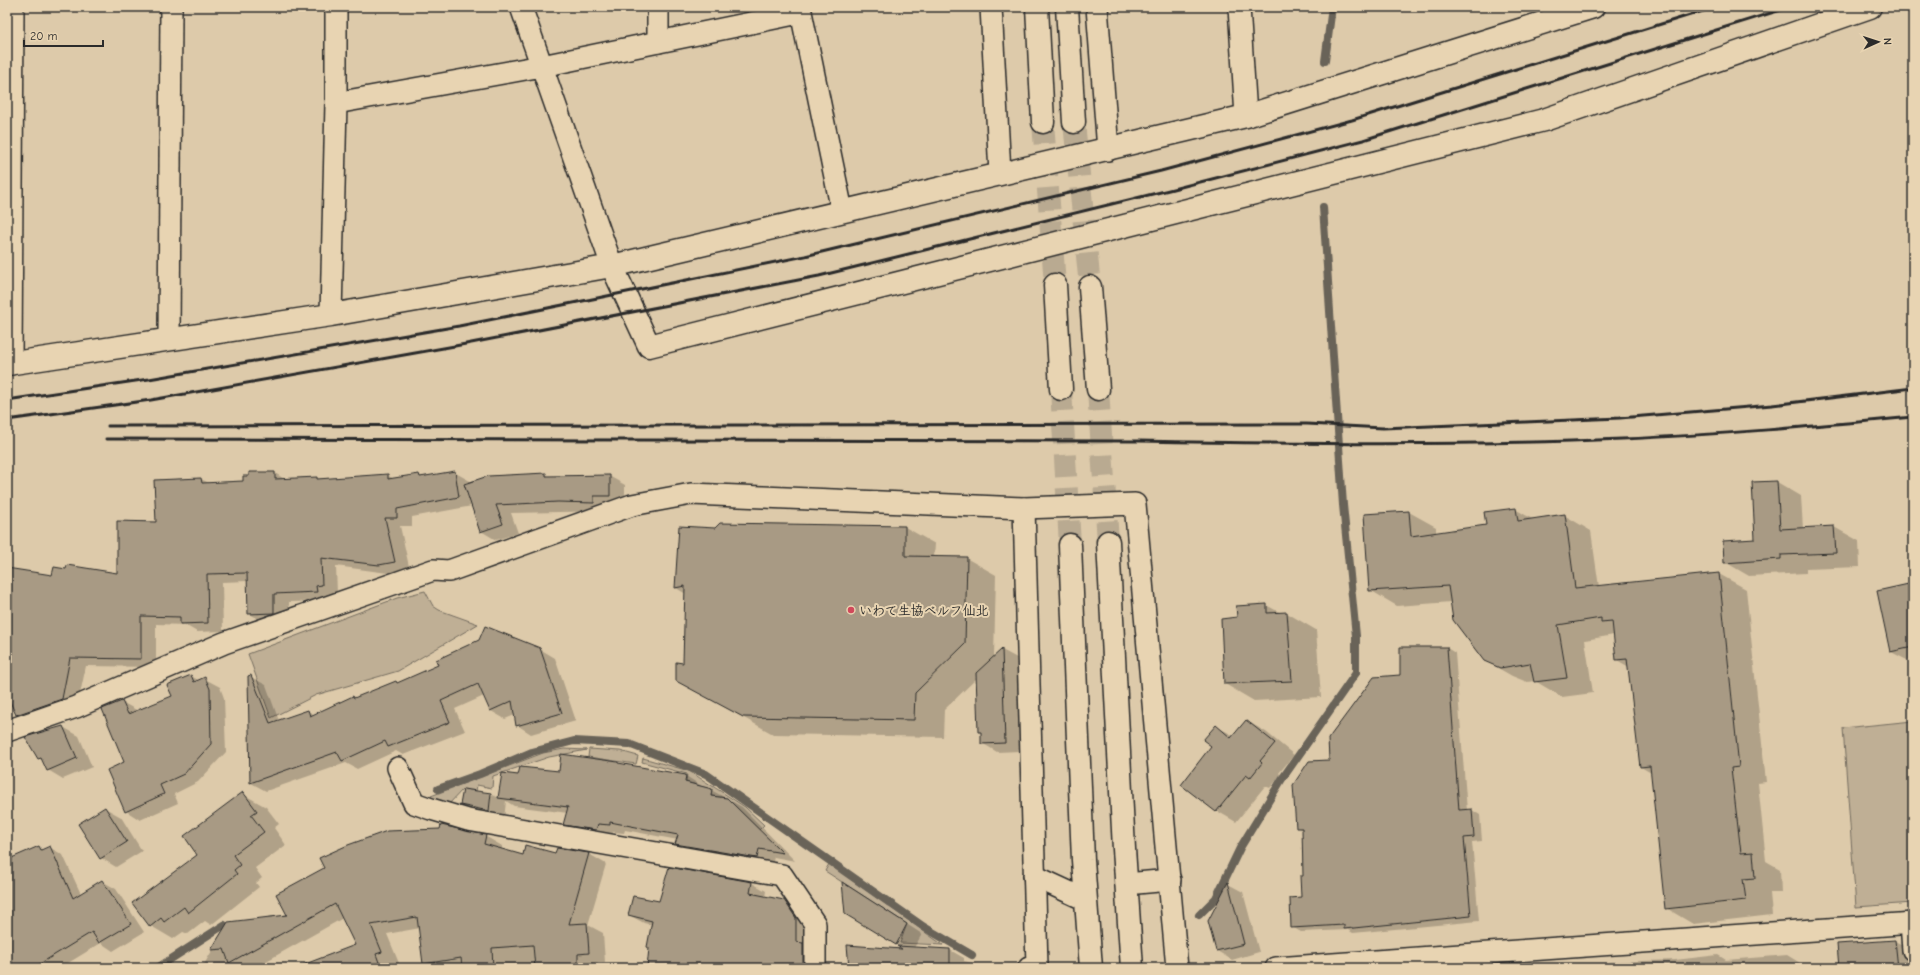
<svg xmlns="http://www.w3.org/2000/svg" width="1920" height="975" font-family="'Comic Neue','Klee One',sans-serif">
<style>
.green{fill:#bfaf95;stroke:#756d60}
.shadow{fill:#0003}
.lines{fill:none;stroke-linecap:round;stroke-linejoin:round}
.stream{stroke:#696359;stroke-width:8}
.building{fill:#a89a84;stroke:#2b2b2b}
.tertiary-tunnel{stroke:#b9aa91;stroke-width:22;stroke-dasharray:22 11;stroke-linecap:butt}
.minor-casing{stroke:#2b2b2b;stroke-width:24}
.tertiary-casing{stroke:#2b2b2b;stroke-width:25}
.minor{stroke:#e8d4b2;stroke-width:21}
.tertiary{stroke:#e8d4b2;stroke-width:22}
.rail{stroke:#2b2b2b;stroke-width:3}
.poi-dot{fill:#d1495b;stroke:#e8d4b2;stroke-width:1.5}
.labels{text-anchor:middle;stroke-width:4;stroke-linejoin:round;paint-order:stroke}
.poi-label{font-size:13px;font-weight:bold;fill:#2b2b2b;stroke:#e8d4b2;text-anchor:start}
</style>
<rect width="100%" height="100%" fill="#ddcaaa"/>
<filter id="ink" filterUnits="userSpaceOnUse"><feTurbulence type="fractalNoise" baseFrequency=".025" numOctaves="2"/><feDisplacementMap in="SourceGraphic" scale="8" xChannelSelector="R" yChannelSelector="G"/><feConvolveMatrix kernelMatrix="1 2 1 2 8 2 1 2 1" color-interpolation-filters="sRGB"/></filter>
<g filter="url(#ink)">
<!-- green -->
<g class="green">
<path d="M425 591 433 606 439 610 478 624 398 671 316 695 271 718 248 654 397 598Z"/>
<path d="M1913 721V903L1856 907 1843 728Z"/>
<path d="M564 749 587 750 549 757 493 776 492 788 477 785 476 791 463 789 448 805 434 802 431 796 543 753Z"/>
<path d="M589 749 620 751 638 756 636 764 588 757Z"/>
<path d="M643 758 689 771 745 807 764 825 759 830 727 798 711 796V789L686 782 687 774 642 762Z"/>
<path d="M829 864 943 945 900 943 907 924 825 871Z"/>
</g>
<!-- shadow -->
<g class="shadow">
<path d="M454 472 470 481V483L488 477 546 474 550 477 609 476 625 485V505L609 511 511 513 518 533 496 540 481 531 472 506 412 517V526H400L410 571 395 574 336 566 337 593 331 594V601L289 602V621L264 622 248 613V581L222 582 223 631 197 632 185 625 156 624V667L86 666 77 708 32 723 17 715 11 701 7 723V569L53 576 118 574 157 523 201 479 209 483 244 482 275 473 286 480 316 478 320 480 387 475 394 479 419 475 424 478Z"/>
<path d="M1777 482 1801 496 1803 529 1834 527 1859 541 1860 567 1806 569V573L1749 576 1725 562 1756 540Z"/>
<path d="M1515 509 1534 520 1564 515 1591 531 1599 587 1719 574 1746 589 1766 782 1758 783 1766 861 1780 869 1781 893H1770L1772 915 1693 924 1666 908 1651 773 1641 767 1629 667 1617 660 1614 635 1585 640 1593 693 1562 697 1535 681 1527 682 1512 676 1484 660 1451 602 1397 606 1370 590 1409 512 1436 527V533L1487 526Z"/>
<path d="M720 524 905 527 935 544 934 558H966L996 575 994 657 1002 650 1017 658 1020 751 997 752 982 743V733L979 731 977 678 944 710 943 737 773 734 706 697 684 664 686 594 676 588 679 527 715 529Z"/>
<path d="M1913 586V659L1907 660 1891 652Z"/>
<path d="M1266 605 1281 613H1287L1316 630 1321 697 1254 701 1225 684 1238 618Z"/>
<path d="M1447 648 1455 653 1467 811 1472 810 1480 815 1482 841 1472 842 1479 921 1353 933 1348 930 1301 932 1292 927 1302 898 1304 877 1303 831 1297 827 1330 761 1401 675Z"/>
<path d="M540 649 555 658 576 721 531 734 517 725 515 715 505 719 491 711 484 696 455 709 465 731 403 755 396 751 357 769 346 763 266 791 251 783 249 676 266 685 279 721 308 711 315 715 353 697 356 698 396 682 398 684Z"/>
<path d="M191 676 200 681 205 679 220 687 224 698 226 752 198 782 174 794 178 803 140 820 126 811V763L122 702 138 711 173 697 168 685Z"/>
<path d="M1247 721 1266 732 1294 755 1279 773 1281 775 1270 788 1265 786 1236 822 1217 811 1183 784 1212 746 1216 726 1234 736Z"/>
<path d="M63 727 79 736 92 767 63 779 48 770 44 761 38 758Z"/>
<path d="M621 765 686 776 700 785V787L711 790 742 807 795 861 774 857 772 866 691 852 677 844 678 840 625 830 624 833 613 832 611 838 579 833 565 824 568 813 514 806 506 801 504 820 477 814 461 805 491 794 499 798 503 774 519 776Z"/>
<path d="M243 794 266 807 279 824 274 828 286 845 255 868 262 878 256 883 259 887 211 925 205 921 188 934 183 932 173 939 151 926 198 855Z"/>
<path d="M105 808 121 817 142 851 116 867 101 858Z"/>
<path d="M485 836 502 846V850L524 856 556 854 558 849 589 854 606 864 588 925 603 933 605 962 594 963V968H425L420 928 387 934 401 968H311L356 946 343 918 254 968H202L228 923 289 915Z"/>
<path d="M38 847 43 850 49 847 63 855 81 894 102 881 116 889 144 932 113 951 101 943 60 968H7V867Z"/>
<path d="M752 883 766 891 765 897 784 901 799 909 810 927 818 968H648L652 925 644 923 629 915 660 902Z"/>
<path d="M1228 884 1243 892 1259 952 1232 960 1217 951Z"/>
<path d="M857 892 922 934 914 948 950 950 964 958V961L976 964 984 968H850L906 950 845 913Z"/>
<path d="M1895 941 1913 951V968H1840Z"/>
<path d="M1718 955 1726 960 1787 955 1805 966V968H1610V962L1675 960Z"/>
<path d="M828 967 846 968H828Z"/>
</g>
<g class="lines">
<!-- stream -->
<g class="stream">
<path d="M1325 61 1332 7"/>
<path d="M438 789 480 774 532 752 574 741 629 744 706 774 924 927 972 955"/>
<path d="M1199 915 1216 898 1240 848 1282 779 1356 673V636L1343 505 1323 207"/>
<path d="M157 968 224 925"/>
</g>
</g>
<!-- building -->
<g class="building">
<path d="M455 471 459 497 397 509V518H385L395 562 379 565 321 558 322 585 316 586 317 592 274 594V613L248 614 247 573 207 574 208 623 180 624V617L141 616V659L70 658 62 699 16 715 7 695V568L52 575 54 567 66 569 67 565 117 573V521L156 522 154 480 201 478 202 483 243 481V476H249V472H275V479L317 477V479L388 474V479L419 474 420 477Z"/>
<path d="M546 473V476L610 475V496H594V503L558 502 496 505 503 524 480 532 464 484 488 476Z"/>
<path d="M1777 481 1780 529 1834 526 1836 553 1781 555V559L1724 563 1723 541 1755 539 1752 482Z"/>
<path d="M1516 508 1518 521 1565 514 1575 588 1719 573 1739 767 1731 768 1741 853 1753 852 1755 878 1743 879 1746 900 1665 909 1650 766 1640 767 1627 659 1616 660 1612 621 1601 622V618L1558 625 1567 678 1534 682 1530 663 1500 668 1484 661 1453 620 1448 586 1369 591 1364 514 1409 511 1411 536 1486 525 1484 512Z"/>
<path d="M720 523 905 526V556L967 557 965 644 915 693 914 720 743 717 676 681V662L683 663 685 586 675 588 679 526 715 528Z"/>
<path d="M1913 583V647L1890 652 1877 591Z"/>
<path d="M1267 604V613L1287 612 1292 681 1224 684 1221 619 1237 617 1236 606Z"/>
<path d="M485 626 540 648 562 713 516 726 512 701 490 711 478 684 441 701 450 722 388 747 385 741 342 761 337 752 250 783 248 676 251 675 270 723 308 710 310 716 353 696 354 698 396 681 397 683 438 665 436 660 479 640Z"/>
<path d="M1400 647H1447L1459 810 1472 809 1474 837 1464 838 1471 916 1344 929V925L1291 928 1290 898 1301 897 1300 876H1303L1302 828H1296L1293 785 1309 761 1329 760 1328 739 1374 677 1400 675Z"/>
<path d="M1002 649 1005 743 981 744V732H978L976 673Z"/>
<path d="M191 675 194 682 205 677 210 689 211 744 184 774 160 785 164 794 125 812 107 770 124 762 102 709 122 701 128 714 172 696 167 685Z"/>
<path d="M1246 720 1275 743 1260 761 1262 763 1250 778 1246 775 1216 812 1181 785 1211 746 1203 740 1216 725 1231 738Z"/>
<path d="M63 726 77 758 47 771 41 758 38 759 25 737Z"/>
<path d="M561 754 618 762V763L686 775 685 782 712 789 711 796 727 798 783 853 759 849 757 858 675 844 678 835 610 822V825L598 824 596 830 563 825 568 807 498 798 502 773 518 775 520 767 559 771Z"/>
<path d="M463 789 491 793 489 811 460 805Z"/>
<path d="M243 792 257 811 251 815 264 832 233 855 240 865 234 870 237 874 188 913 184 907 164 922 161 918 150 927 132 903 197 855 184 836Z"/>
<path d="M105 807 127 842 100 859 78 824Z"/>
<path d="M441 825 486 835 484 844 523 855 525 845 555 853 557 848 589 853 569 924 587 923 589 953 578 954V968H535L533 945 492 948 493 968H462L461 958 423 964 417 917 371 925 382 952 376 954 381 968H300V966L355 945 335 904 229 963 224 949 211 950 228 922 287 915 276 894 324 868 319 858 348 845 387 831 440 829Z"/>
<path d="M39 846 41 850 50 846 73 898 102 880 131 924 99 943 92 932 33 968H7V860Z"/>
<path d="M669 867 752 882 750 893 784 900 796 918V942L803 943V968H647L649 948 647 947 652 921 628 915 633 896 659 901Z"/>
<path d="M842 882 907 924 896 945 845 914Z"/>
<path d="M1228 882 1244 944 1216 951 1208 921Z"/>
<path d="M1895 940 1898 968H1839L1837 944Z"/>
<path d="M847 945 902 949 897 946 950 949V968H849Z"/>
</g>
<g class="lines">
<!-- tertiary-tunnel -->
<g class="tertiary-tunnel">
<path d="M1043 122 1055 285"/>
<path d="M1074 122 1090 287"/>
<path d="M1061 389 1070 545"/>
<path d="M1098 389 1108 542"/>
</g>
<!-- minor casing -->
<g class="minor-casing">
<g id="minor">
<path d="M521 7 612 266"/>
<path d="M658 7V42"/>
<path d="M800 7 842 211"/>
<path d="M991 7 1000 173"/>
<path d="M1097 7 1108 150"/>
<path d="M1239 7 1246 116"/>
<path d="M336 103 542 66 799 13"/>
<path d="M331 315 336 103V7"/>
<path d="M169 339 171 7"/>
<path d="M11 364 13 7"/>
<path d="M1024 508 1037 966 1029 968"/>
<path d="M7 731 76 707 224 643 433 570 449 571 632 505 691 494 1024 508 1135 504 1177 968"/>
<path d="M398 768 414 803 431 809 468 820 782 875 815 924V968"/>
<path d="M1034 876 1086 900"/>
<path d="M1126 884 1170 880"/>
<path d="M1911 923 1913 950"/>
<path d="M1276 968 1913 923"/>
</g>
</g>
<!-- tertiary casing -->
<g class="tertiary-casing">
<g id="tertiary">
<path d="M1037 7 1043 122"/>
<path d="M1067 7 1074 122"/>
<path d="M612 266 649 346 1544 120 1870 7"/>
<path d="M1055 285 1061 389"/>
<path d="M1090 287 1098 389"/>
<path d="M7 364 331 315 612 266 1246 116 1593 7"/>
<path d="M1108 542 1124 849 1132 968"/>
<path d="M1070 545 1083 860 1091 968"/>
</g>
</g>
<!-- minor -->
<use href="#minor" class="minor"/>
<!-- tertiary -->
<use href="#tertiary" class="tertiary"/>
<!-- rail -->
<g class="rail">
<path d="M7 400 149 379 459 326 805 256 1161 171 1352 120 1716 7"/>
<path d="M7 420 151 400 466 344 819 276 1173 189 1363 140 1790 7"/>
<path d="M108 426 1307 424 1383 428 1620 418 1772 405 1913 388"/>
<path d="M106 439 1139 441C1300 444 1461 446 1622 439 1719 435 1816 426 1913 417"/>
</g>
</g>
</g>
<!-- markers -->
<circle class="poi-dot" cx="851" cy="610" r="4"/>
<g class="labels">
<!-- poi labels -->
<g class="poi-label">
<text x="859" y="615">いわて生協ベルフ仙北</text>
</g>
</g>
<!-- margin -->
<rect width="1920" height="975" fill="none" stroke="#e8d4b2" stroke-width="24"/>
<rect x="12" y="12" width="1896" height="951" fill="none" stroke="#2b2b2b" stroke-width="1.5" filter="url(#ink)"/>
<!-- north arrow -->
<g transform="translate(1878 42) rotate(87)" stroke="#e8d4b2" stroke-width="3" paint-order="stroke">
<path d="M0-3L7 15L0 10L-7 15Z" fill="#2b2b2b"/>
<text y="-6" font-size="11" font-weight="bold" text-anchor="middle" fill="#2b2b2b">N</text>
</g>
<!-- scale -->
<path d="M24 40v6h79v-6" fill="none" stroke="#2b2b2b" stroke-width="2"/>
<text x="30" y="40" font-size="12" fill="#2b2b2b" stroke="#e8d4b2" stroke-width="3" paint-order="stroke">20 m</text>
</svg>
